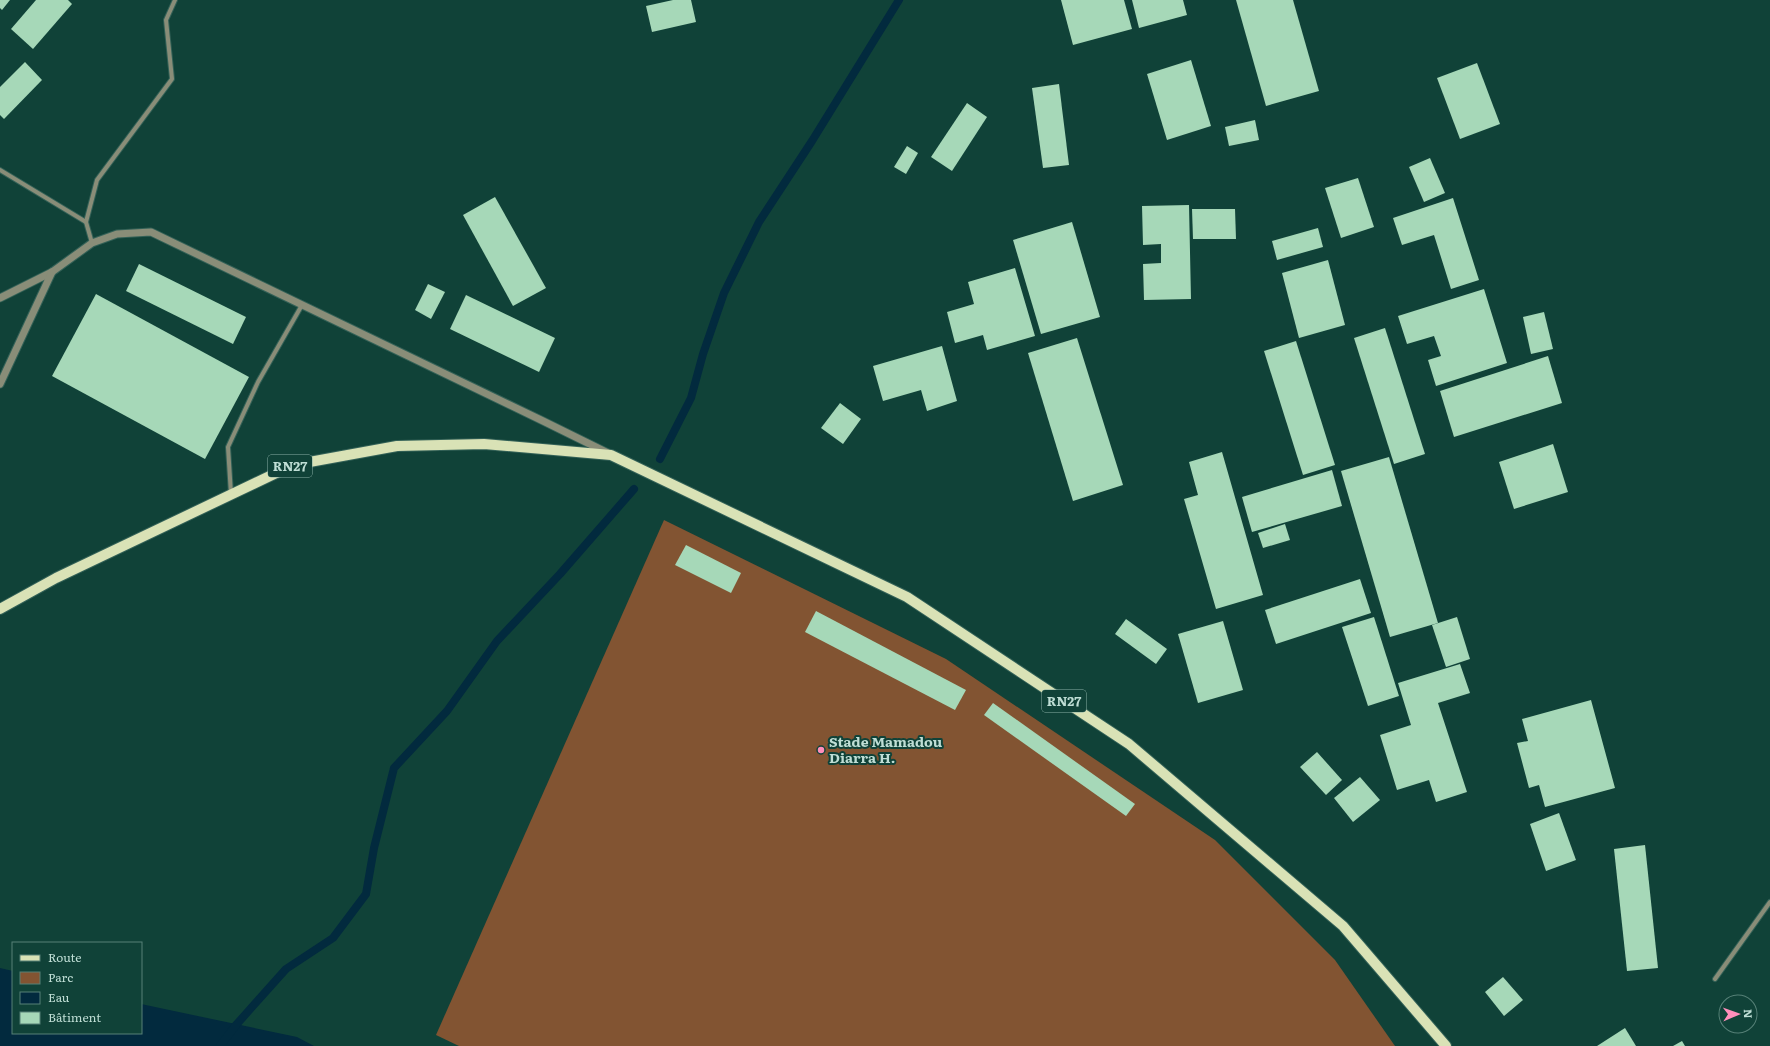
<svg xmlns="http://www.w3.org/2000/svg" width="1770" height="1046" font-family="Literata,serif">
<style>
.green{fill:#825432}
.water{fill:#022a3e}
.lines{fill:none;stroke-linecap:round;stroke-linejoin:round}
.stream{stroke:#022a3e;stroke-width:8}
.building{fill:#a6d8b8}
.minor-casing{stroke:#336157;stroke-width:6}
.tertiary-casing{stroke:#336157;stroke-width:9}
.primary-casing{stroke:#336157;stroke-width:12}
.minor{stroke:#898d78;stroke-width:4}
.tertiary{stroke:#898d78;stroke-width:7}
.primary{stroke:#d9e2b6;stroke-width:10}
.poi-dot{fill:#ff8eba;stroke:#104238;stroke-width:1.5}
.labels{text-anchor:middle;stroke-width:4;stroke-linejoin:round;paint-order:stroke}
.shield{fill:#104238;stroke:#8aafa6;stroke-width:1}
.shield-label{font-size:13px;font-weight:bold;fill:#bfded5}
.poi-label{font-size:14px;font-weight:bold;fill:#bfded5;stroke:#104238;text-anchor:start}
</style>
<rect width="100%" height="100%" fill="#104238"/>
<!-- green -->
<path class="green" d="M664 520 946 659 1215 840 1335 960 1395 1046H459L436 1035Z"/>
<!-- water -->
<path class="water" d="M0 968 13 971V1033H141V1004L297 1037 314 1046H0Z"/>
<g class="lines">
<!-- stream -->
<g class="stream">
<path d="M660 459 691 398 703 354 724 293 759 222 812 141 899 0"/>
<path d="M220 1046 236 1025 286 969 333 938 366 894 374 848 394 768 447 711 497 641 560 574 634 489"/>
</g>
</g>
<!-- building -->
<g class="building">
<path d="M0 0H10L2 10 0 8Z"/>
<path d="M36 0H68L72 4 33 49 11 29Z"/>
<path d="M673 0H691L696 22 652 32 646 6Z"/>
<path d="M1061 0H1124L1132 29 1073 45Z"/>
<path d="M1132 0H1183L1187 15 1139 28Z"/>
<path d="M1236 0H1293L1319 91 1266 106Z"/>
<path d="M1191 60 1211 126 1167 140 1147 74Z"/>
<path d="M25 62 42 80 4 119 0 115V87Z"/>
<path d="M1477 63 1500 124 1460 139 1437 78Z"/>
<path d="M1059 84 1069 165 1043 168 1032 88Z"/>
<path d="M967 103 987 117 952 171 931 157Z"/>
<path d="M1255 120 1259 140 1229 146 1225 127Z"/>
<path d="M907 146 918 153 906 174 894 167Z"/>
<path d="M1430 158 1445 193 1424 202 1409 167Z"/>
<path d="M1358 178 1374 227 1341 238 1325 188Z"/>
<path d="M495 197 546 288 513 306 463 215Z"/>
<path d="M1453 198 1479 280 1451 289 1434 235 1402 245 1393 218Z"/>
<path d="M1189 205 1191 299 1144 300 1143 264 1161 263V244L1143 245 1142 206Z"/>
<path d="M1192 209H1235L1236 239H1193Z"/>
<path d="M1072 222 1100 317 1041 334 1013 240Z"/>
<path d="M1318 228 1323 247 1277 260 1272 241Z"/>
<path d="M1328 260 1345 325 1299 338 1282 273Z"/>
<path d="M139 264 246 317 233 344 126 291Z"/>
<path d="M1015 268 1035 336 987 350 983 335 955 343 947 312 974 304 968 282Z"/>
<path d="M428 284 445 292 431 319 415 310Z"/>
<path d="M1484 289 1507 363 1436 386 1428 360 1441 356 1434 336 1407 344 1398 316Z"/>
<path d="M96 294 249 377 205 459 52 376Z"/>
<path d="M466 295 555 338 539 372 450 329Z"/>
<path d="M1544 312 1553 349 1531 354 1523 317Z"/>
<path d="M1385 328 1425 454 1394 464 1354 338Z"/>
<path d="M1077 338 1123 485 1073 501 1028 353Z"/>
<path d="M1296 341 1335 465 1303 475 1264 351Z"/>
<path d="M942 346 957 401 927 411 921 390 883 401 873 366Z"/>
<path d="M1548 356 1562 403 1454 437 1440 391Z"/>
<path d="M840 403 861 419 843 444 821 428Z"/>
<path d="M1553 444 1568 492 1514 509 1499 462Z"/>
<path d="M1222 452 1263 595 1216 609 1184 499 1198 495 1189 462Z"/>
<path d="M1389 457 1438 623 1390 637 1341 471Z"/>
<path d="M1332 470 1342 506 1252 532 1242 497Z"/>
<path d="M1285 524 1290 540 1263 548 1258 533Z"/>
<path d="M686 545 741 573 731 593 675 565Z"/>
<path d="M1360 579 1371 613 1276 644 1265 610Z"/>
<path d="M816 611 966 690 955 710 805 632Z"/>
<path d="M1374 617 1399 696 1368 706 1342 627Z"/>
<path d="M1457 617 1470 659 1446 667 1432 625Z"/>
<path d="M1126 619 1167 649 1156 664 1115 634Z"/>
<path d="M1223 621 1243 690 1198 703 1178 634Z"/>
<path d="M1460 664 1470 693 1438 703 1467 792 1436 802 1429 780 1397 790 1380 735 1411 725 1398 683Z"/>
<path d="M1591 700 1615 788 1545 807 1539 785 1529 788 1517 743 1528 741 1522 719Z"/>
<path d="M993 703 1135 804 1126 816 984 715Z"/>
<path d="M1317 752 1342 780 1326 795 1300 767Z"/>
<path d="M1360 777 1380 800 1353 822 1334 798Z"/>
<path d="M1559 813 1576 860 1546 871 1530 824Z"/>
<path d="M1645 845 1658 968 1627 971 1614 849Z"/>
<path d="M1503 977 1523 1000 1504 1016 1485 992Z"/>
<path d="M1625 1028 1636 1046H1597Z"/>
<path d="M1682 1041 1685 1046H1673Z"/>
</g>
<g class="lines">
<!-- minor casing -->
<g class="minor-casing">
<g id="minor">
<path d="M0 170 86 222"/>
<path d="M92 243 86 222 97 180 172 79 166 20 175 0"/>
<path d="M231 494 228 447 258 382 302 305"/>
<path d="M1715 979 1770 902"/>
</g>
</g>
<!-- tertiary casing -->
<g class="tertiary-casing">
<g id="tertiary">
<path d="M0 298 52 272 92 243 117 234 151 232 541 420 608 453"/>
<path d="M0 384 52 272"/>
</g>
</g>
<!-- primary casing -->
<g class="primary-casing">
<path id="primary" d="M0 609 56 578 293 465 397 446 484 444 611 455 907 597 1129 744 1343 926 1446 1046"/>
</g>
<!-- minor -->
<use href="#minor" class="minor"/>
<!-- tertiary -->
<use href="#tertiary" class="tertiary"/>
<!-- primary -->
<use href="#primary" class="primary"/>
</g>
<!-- markers -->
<circle class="poi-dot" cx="821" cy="750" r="4"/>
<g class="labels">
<!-- shield labels -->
<g class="shield">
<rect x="268" y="455" width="44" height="22" rx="3"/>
<rect x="1042" y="690" width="44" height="22" rx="3"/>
</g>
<g class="shield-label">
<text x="290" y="471">RN27</text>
<text x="1064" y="706">RN27</text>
</g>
<!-- poi labels -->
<g class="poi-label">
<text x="829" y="747">Stade Mamadou<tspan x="829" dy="16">Diarra H.</tspan></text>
</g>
</g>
<!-- legend -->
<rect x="12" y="942" width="130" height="92" fill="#104238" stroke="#568077"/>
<rect x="20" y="955" width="20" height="6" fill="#d9e2b6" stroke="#568077"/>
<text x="48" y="962" font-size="12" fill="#bfded5">Route</text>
<rect x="20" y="972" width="20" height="12" fill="#825432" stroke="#568077"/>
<text x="48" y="982" font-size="12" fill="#bfded5">Parc</text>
<rect x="20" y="992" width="20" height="12" fill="#022a3e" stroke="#568077"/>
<text x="48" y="1002" font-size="12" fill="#bfded5">Eau</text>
<rect x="20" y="1012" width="20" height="12" fill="#a6d8b8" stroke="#568077"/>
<text x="48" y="1022" font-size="12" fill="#bfded5">Bâtiment</text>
<!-- north arrow -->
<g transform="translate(1738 1014) rotate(88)"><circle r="19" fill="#104238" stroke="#568077"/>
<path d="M0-3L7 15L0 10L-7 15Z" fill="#ff8eba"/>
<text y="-6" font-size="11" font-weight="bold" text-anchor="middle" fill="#bfded5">N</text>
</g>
</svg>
